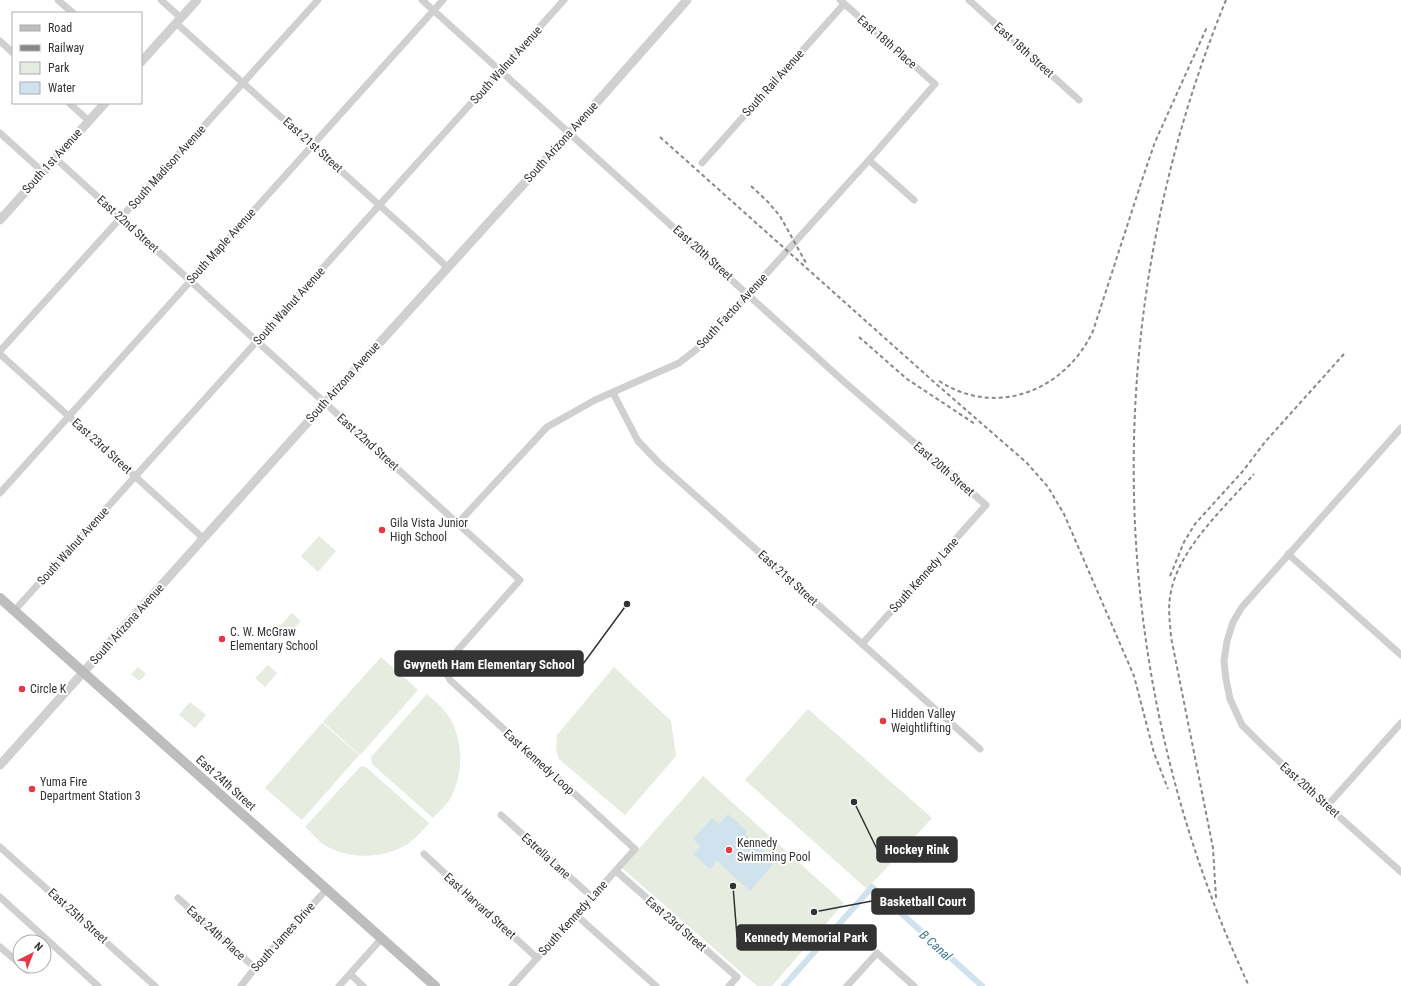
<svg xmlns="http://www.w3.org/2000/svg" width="1401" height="986" font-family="'Roboto Condensed',sans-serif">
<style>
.green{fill:#e6ecdf}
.water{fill:#cfe2ee}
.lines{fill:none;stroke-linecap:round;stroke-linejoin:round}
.canal{stroke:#cfe2ee;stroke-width:6}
.minor{stroke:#d0d0d0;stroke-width:7}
.tertiary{stroke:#d0d0d0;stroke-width:9}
.secondary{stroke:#bdbdbd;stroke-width:10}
.rail{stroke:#888;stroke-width:2;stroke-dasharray:4 3;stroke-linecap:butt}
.poi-dot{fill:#e63946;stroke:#fff;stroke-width:1.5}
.labels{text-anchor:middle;stroke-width:4;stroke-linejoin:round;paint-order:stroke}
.street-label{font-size:12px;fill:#333;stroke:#fff}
.poi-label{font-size:12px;fill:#333;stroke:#fff;text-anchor:start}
.water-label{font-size:13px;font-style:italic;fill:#3f7597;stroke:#fff}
.leader{fill:none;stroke:#333;stroke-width:1.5}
.callout-dot{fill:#333;stroke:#fff;stroke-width:1.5}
.callout{fill:#333;stroke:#333;stroke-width:1.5}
.callout-label{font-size:13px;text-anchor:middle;font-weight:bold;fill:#fff}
</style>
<rect width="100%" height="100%" fill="#fff"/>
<!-- green -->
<g class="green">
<path d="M319 536 336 551 318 572 301 556Z"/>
<path d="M292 613 301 621 288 635 279 627Z"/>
<path d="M381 657 418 690 360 755 323 722Z"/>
<path d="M268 665 277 673 265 687 255 678Z"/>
<path d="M138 667 146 674 139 681 131 674Z"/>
<path d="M614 667 671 721 676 756 625 815 559 759 556 751 557 735Z"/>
<path d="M427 694C434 700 442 707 447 714 464 738 464 772 451 797 447 805 438 812 433 818L372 764 371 757Z"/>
<path d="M190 702 206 715 195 728 179 715Z"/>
<path d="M808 709 932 818 867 889 745 780Z"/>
<path d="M322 723 359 755 302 820 265 788Z"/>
<path d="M363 766 367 768 429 823C423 830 416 838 409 843 385 859 351 860 326 846 318 841 312 833 305 827L360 767Z"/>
<path d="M703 776 844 903 772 986H757L622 868Z"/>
</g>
<!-- water -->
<path class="water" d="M728 814 747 831 745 834 775 862 750 891 717 861 710 869 693 854 700 846 693 839 712 818 719 824Z"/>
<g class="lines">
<!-- canal -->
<path class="canal" d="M784 986 872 887 982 986"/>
<!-- minor -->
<g class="minor">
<path d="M58 0 73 13"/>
<path d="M161 0 181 18"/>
<path d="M422 0 841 379 986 505 862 644"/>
<path d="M969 0 1079 100"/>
<path d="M176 23 416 238 448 268"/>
<path d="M0 41 13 53"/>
<path d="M69 103 89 121"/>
<path d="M0 133 43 172"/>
<path d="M55 158 520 580 448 661 446 672 450 680 635 849 512 986"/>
<path d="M869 160 914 200"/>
<path d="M702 163 844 4"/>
<path d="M0 351 318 0"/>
<path d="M0 354 203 538"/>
<path d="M613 393 638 441 659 463 980 749"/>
<path d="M1401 428 1242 607 1233 622 1227 641 1224 661 1226 679 1230 699 1242 725 1262 745 1316 796 1401 872"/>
<path d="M0 493 443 0"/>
<path d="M458 523 547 427 595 400 679 363 702 345 869 160 935 84 840 0"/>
<path d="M1288 554 1401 655"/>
<path d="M14 611 564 0"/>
<path d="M1327 806 1401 723"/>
<path d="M501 815 592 897"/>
<path d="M0 847 155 986"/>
<path d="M424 854 537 958"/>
<path d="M616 871 737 977 729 986"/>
<path d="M0 897 98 986"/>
<path d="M178 898 255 968"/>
<path d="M576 915 656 986"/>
<path d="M0 947 20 964"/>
<path d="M22 966 27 970"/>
<path d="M350 974 363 986"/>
<path d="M241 986 255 968 326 890"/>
<path d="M339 986 382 938"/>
<path d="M847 986 877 953 914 986"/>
</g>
<!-- tertiary -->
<g class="tertiary">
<path d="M141 62 197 0"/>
<path d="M0 220 105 103"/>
<path d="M0 765 325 403 569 134 687 0"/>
</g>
<!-- secondary -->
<path class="secondary" d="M0 598 435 986"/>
<!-- rail -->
<g class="rail">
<path d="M1226 0C1096 317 1103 675 1249 986"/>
<path d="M660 137 934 382 1027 463 1048 487 1064 514 1134 676 1154 753 1168 789"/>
<path d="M751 186 768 202 780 216 806 263"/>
<path d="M859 337 907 379 975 424"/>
<path d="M939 381C996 418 1065 391 1093 331L1142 180 1155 142 1207 27"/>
<path d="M1170 576 1184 542 1195 524 1243 471 1265 442 1344 354"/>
<path d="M1216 898 1213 848 1171 637C1170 623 1168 610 1170 597 1176 551 1225 507 1254 474"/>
</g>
</g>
<!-- markers -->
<g class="poi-dot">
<circle cx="382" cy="530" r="4"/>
<circle cx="222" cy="639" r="4"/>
<circle cx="22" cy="689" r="4"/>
<circle cx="883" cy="721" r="4"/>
<circle cx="32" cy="789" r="4"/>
<circle cx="729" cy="850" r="4"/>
</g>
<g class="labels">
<!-- street labels -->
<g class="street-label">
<text transform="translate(887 42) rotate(41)" y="4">East 18th Place</text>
<text transform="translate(1024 50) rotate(42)" y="4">East 18th Street</text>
<text transform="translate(506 65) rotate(-48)" y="4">South Walnut Avenue</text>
<text transform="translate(773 83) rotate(-48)" y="4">South Rail Avenue</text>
<text transform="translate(561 142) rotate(-48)" y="4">South Arizona Avenue</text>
<text transform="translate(313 145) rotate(42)" y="4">East 21st Street</text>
<text transform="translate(52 161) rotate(-48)" y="4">South 1st Avenue</text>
<text transform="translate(167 167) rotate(-48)" y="4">South Madison Avenue</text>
<text transform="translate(128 224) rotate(42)" y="4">East 22nd Street</text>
<text transform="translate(221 246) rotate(-48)" y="4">South Maple Avenue</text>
<text transform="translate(703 253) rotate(42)" y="4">East 20th Street</text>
<text transform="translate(289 306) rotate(-48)" y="4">South Walnut Avenue</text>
<text transform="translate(732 311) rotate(-47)" y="4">South Factor Avenue</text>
<text transform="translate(343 382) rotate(-48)" y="4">South Arizona Avenue</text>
<text transform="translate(368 442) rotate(42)" y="4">East 22nd Street</text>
<text transform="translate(102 446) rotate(42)" y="4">East 23rd Street</text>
<text transform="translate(944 469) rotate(41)" y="4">East 20th Street</text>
<text transform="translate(73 546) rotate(-48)" y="4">South Walnut Avenue</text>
<text transform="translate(924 575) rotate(-48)" y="4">South Kennedy Lane</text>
<text transform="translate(788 578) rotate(42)" y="4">East 21st Street</text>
<text transform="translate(127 624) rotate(-48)" y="4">South Arizona Avenue</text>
<text transform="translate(539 762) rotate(42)" y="4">East Kennedy Loop</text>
<text transform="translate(226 783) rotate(42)" y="4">East 24th Street</text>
<text transform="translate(1310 790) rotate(42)" y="4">East 20th Street</text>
<text transform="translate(546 856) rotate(42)" y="4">Estrella Lane</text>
<text transform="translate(480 906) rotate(42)" y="4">East Harvard Street</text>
<text transform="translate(78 916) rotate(42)" y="4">East 25th Street</text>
<text transform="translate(573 918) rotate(-48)" y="4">South Kennedy Lane</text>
<text transform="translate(676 924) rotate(41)" y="4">East 23rd Street</text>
<text transform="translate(216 933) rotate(42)" y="4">East 24th Place</text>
<text transform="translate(283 937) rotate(-48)" y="4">South James Drive</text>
</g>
<!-- poi labels -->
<g class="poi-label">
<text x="390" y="527">Gila Vista Junior<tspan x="390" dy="14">High School</tspan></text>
<text x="230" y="636">C. W. McGraw<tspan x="230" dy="14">Elementary School</tspan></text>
<text x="30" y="693">Circle K</text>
<text x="891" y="718">Hidden Valley<tspan x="891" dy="14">Weightlifting</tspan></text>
<text x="40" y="786">Yuma Fire<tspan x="40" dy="14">Department Station 3</tspan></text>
<text x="737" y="847">Kennedy<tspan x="737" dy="14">Swimming Pool</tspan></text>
</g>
<!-- water labels -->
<g class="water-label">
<text transform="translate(936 945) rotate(42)" y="5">B Canal</text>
</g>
</g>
<!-- callouts -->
<path class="leader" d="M627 604L583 664M854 802L877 849M814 912L872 901M733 886L737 937"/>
<g class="callout-dot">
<circle cx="627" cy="604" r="4"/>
<circle cx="854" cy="802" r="4"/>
<circle cx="814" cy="912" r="4"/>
<circle cx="733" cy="886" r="4"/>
</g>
<g class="callout">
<rect x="395" y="651" width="188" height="25" rx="4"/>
<rect x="877" y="837" width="80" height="25" rx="4"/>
<rect x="872" y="889" width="102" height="25" rx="4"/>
<rect x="737" y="925" width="139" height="25" rx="4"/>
</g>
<g class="callout-label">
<text x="489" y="669">Gwyneth Ham Elementary School</text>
<text x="917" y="854">Hockey Rink</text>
<text x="923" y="906">Basketball Court</text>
<text x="806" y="942">Kennedy Memorial Park</text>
</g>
<!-- legend -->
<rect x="12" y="12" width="130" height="92" fill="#ffffff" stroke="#adadad"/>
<rect x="20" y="25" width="20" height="6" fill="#bdbdbd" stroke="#adadad"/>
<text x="48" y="32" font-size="12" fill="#333333">Road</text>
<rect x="20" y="45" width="20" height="6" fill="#888888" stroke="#adadad"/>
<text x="48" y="52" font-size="12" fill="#333333">Railway</text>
<rect x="20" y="62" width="20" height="12" fill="#e6ecdf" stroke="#adadad"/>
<text x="48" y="72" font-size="12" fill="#333333">Park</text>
<rect x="20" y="82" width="20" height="12" fill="#cfe2ee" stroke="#adadad"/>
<text x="48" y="92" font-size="12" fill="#333333">Water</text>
<!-- north arrow -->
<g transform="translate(32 954) rotate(42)"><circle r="19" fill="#ffffff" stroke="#adadad"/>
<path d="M0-3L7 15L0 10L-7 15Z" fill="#e63946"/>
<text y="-6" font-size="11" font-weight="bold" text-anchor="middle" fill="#333333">N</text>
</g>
</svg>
